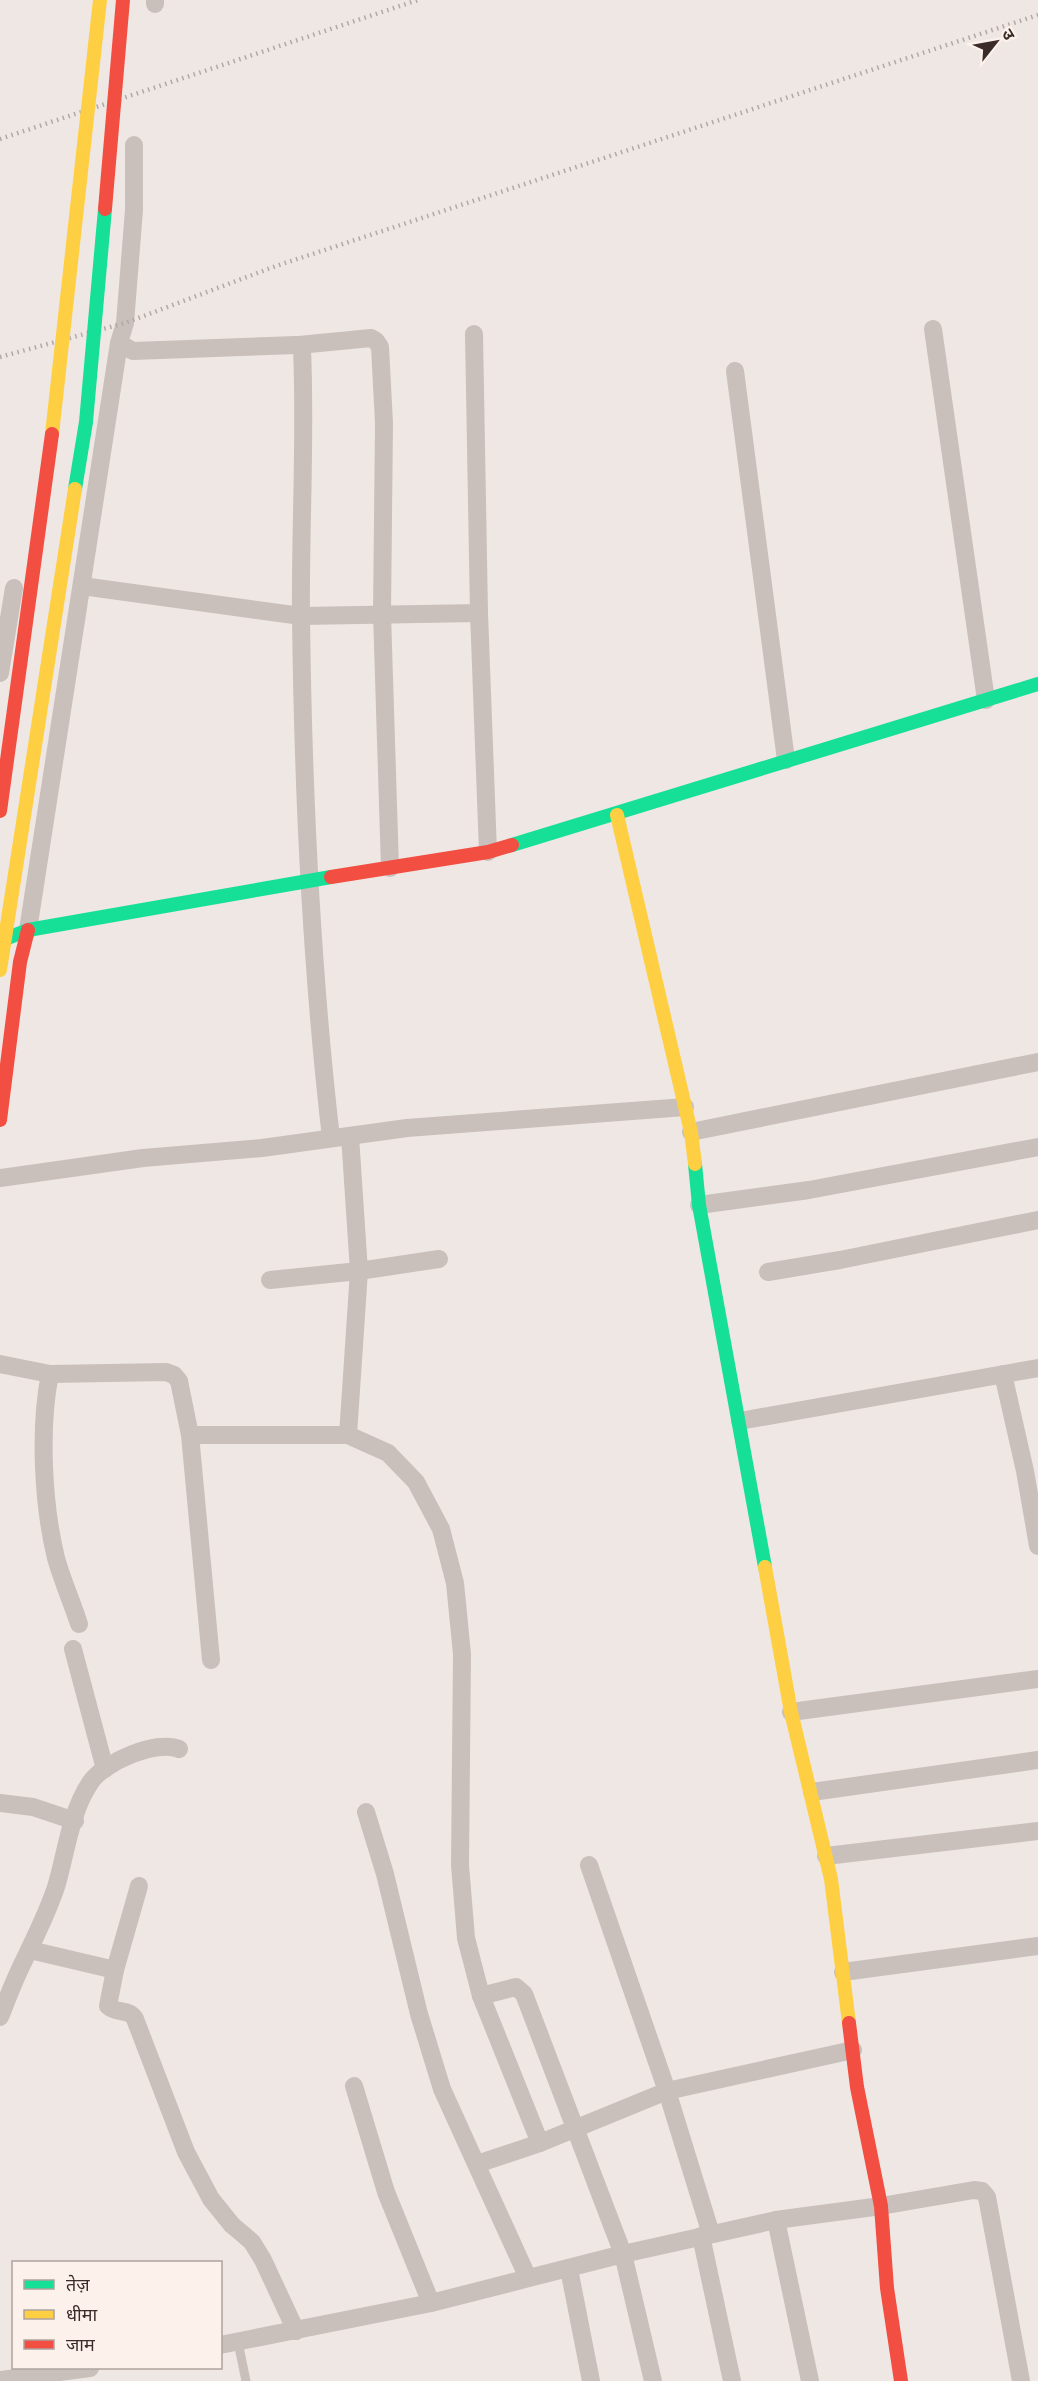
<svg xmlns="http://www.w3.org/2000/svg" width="1038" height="2381" font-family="'Space Grotesk','Noto Sans Devanagari',sans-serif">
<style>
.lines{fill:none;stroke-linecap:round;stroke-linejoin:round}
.lane{stroke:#c9c0bc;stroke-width:9}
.street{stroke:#c9c0bc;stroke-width:18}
.fast{stroke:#16e098;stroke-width:14}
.slow{stroke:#ffcf43;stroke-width:14}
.jam{stroke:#f24e42;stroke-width:14}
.rail{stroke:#b1a9a6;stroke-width:4.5;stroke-dasharray:1.5 4.5;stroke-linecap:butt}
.fast-bridge{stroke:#16e098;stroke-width:14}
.slow-bridge{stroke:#ffcf43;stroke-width:14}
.jam-bridge{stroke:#f24e42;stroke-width:14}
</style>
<rect width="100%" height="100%" fill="#efe7e3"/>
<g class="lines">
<!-- lane -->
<path class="lane" d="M238 2342 246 2381"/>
<!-- street -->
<g class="street">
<path d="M155 4V0"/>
<path d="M134 145V210L125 323 119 343 133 351 296 345 302 349C306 438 300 528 301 617 303 791 311 965 331 1138"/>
<path d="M933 329 986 700"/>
<path d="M474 334 479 613 488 852"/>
<path d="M299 345 371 338 376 341 380 347 384 423 382 614 390 868"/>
<path d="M735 371 786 760"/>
<path d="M82 586 301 616 479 613"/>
<path d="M0 673 14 588"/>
<path d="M28 930 119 343"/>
<path d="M691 1132 1038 1062"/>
<path d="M0 1178 143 1158 262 1148 407 1128 685 1107"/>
<path d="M699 1205 809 1190 1038 1147"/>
<path d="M768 1272 840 1260 1038 1220"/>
<path d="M270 1280 359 1271 439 1259"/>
<path d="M0 1364 50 1374 166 1372 174 1375 179 1381 190 1435H348L388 1453 416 1482 441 1529 455 1583 462 1654 460 1865 466 1938 481 1996 540 2143"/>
<path d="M50 1374C39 1428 43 1505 56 1558 62 1580 72 1602 79 1624"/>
<path d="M1003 1374 1025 1471 1038 1546"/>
<path d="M740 1421 1038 1368"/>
<path d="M190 1435 211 1660"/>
<path d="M348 1435 359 1271 350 1136"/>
<path d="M73 1649 105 1769"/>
<path d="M791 1712 1038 1679"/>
<path d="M812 1792 1038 1760"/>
<path d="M0 1803 33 1807 75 1821"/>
<path d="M366 1812 385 1874 419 2014 442 2089 528 2278"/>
<path d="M826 1856 1038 1831"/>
<path d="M589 1865 667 2091 711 2234"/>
<path d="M30 1950 115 1970 139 1886"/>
<path d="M115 1970 108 2006C116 2014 129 2008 135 2019L186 2152 211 2199 232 2225 252 2242 263 2260 296 2331"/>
<path d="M843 1972 1038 1946"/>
<path d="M481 1996 516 1987 524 1994 623 2254 653 2381"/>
<path d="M0 2017C6 2002 12 1986 19 1971 32 1943 46 1917 56 1887 66 1854 70 1813 90 1783 102 1763 157 1739 179 1749"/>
<path d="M354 2086 386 2192 431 2303"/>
<path d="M477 2164 540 2143 667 2091 853 2050"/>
<path d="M776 2220 810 2381"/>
<path d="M701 2236 732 2381"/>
<path d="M569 2269 591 2381"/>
<path d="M220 2345 431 2303 623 2254 776 2220 881 2206 974 2190 982 2191 987 2197 1021 2381"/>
<path d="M0 2380 90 2368"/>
</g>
<!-- fast -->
<g class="fast">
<path d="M512 845 1038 684"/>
<path d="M0 941 28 930 331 877"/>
<path d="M695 1164 699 1205 765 1567"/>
</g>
<!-- slow -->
<g class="slow">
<path d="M617 815 691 1132 695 1164"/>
<path d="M765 1567 791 1712 831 1879 849 2023"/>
</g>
<!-- jam -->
<g class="jam">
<path d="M331 877 488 852 512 845"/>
<path d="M0 1120 20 962 28 930"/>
<path d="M849 2023 857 2087 881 2206 887 2288 901 2381"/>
</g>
<!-- rail -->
<g class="rail">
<path d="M0 139 418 0"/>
<path d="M0 357 125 323 276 266 1038 15"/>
</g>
<!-- fast-bridge -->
<path class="fast-bridge" d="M75 489 86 422 105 209"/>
<!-- slow-bridge -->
<g class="slow-bridge">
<path d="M52 434 100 0"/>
<path d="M0 970 75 489"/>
</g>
<!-- jam-bridge -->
<g class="jam-bridge">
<path d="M105 209 123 0"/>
<path d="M0 811 52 434"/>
</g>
</g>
<!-- legend -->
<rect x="12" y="2261" width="210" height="108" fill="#fcf1eb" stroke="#afa29d" stroke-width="1.5"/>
<rect x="24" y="2280" width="30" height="9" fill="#16e098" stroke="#afa29d" stroke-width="1.5"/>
<text x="66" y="2291" font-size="18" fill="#3b2b29">तेज़</text>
<rect x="24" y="2310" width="30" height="9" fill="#ffcf43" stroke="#afa29d" stroke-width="1.5"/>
<text x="66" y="2321" font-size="18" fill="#3b2b29">धीमा</text>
<rect x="24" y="2340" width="30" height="9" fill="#f24e42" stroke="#afa29d" stroke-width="1.5"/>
<text x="66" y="2351" font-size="18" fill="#3b2b29">जाम</text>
<!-- north arrow -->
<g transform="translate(996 42) rotate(59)" stroke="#fcf1eb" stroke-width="4.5" paint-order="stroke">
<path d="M0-4.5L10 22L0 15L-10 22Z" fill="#3b2b29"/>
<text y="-9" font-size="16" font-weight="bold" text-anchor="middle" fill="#3b2b29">उ</text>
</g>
</svg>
